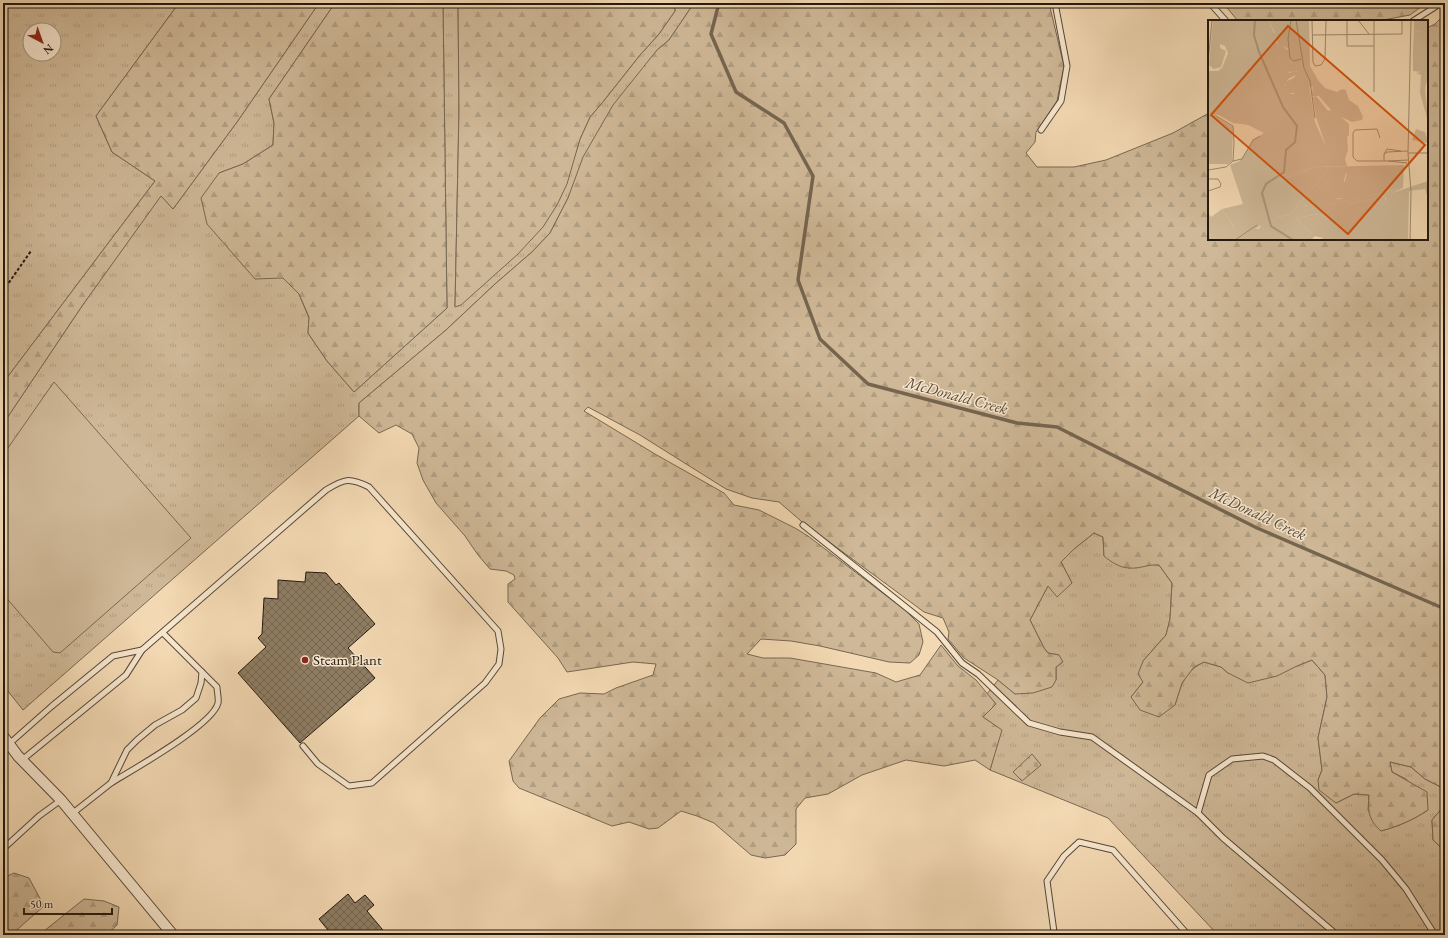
<svg xmlns="http://www.w3.org/2000/svg" width="1448" height="938" font-family="'EB Garamond',serif">
<style>
.grass{fill:url(#grass-tufts);stroke:#786852;fill-rule:evenodd}
.forest{fill:url(#forest-firs);stroke:#786852}
.cemetery{fill:url(#cemetery-stones);stroke:#786852}
.garden{fill:#cfb897;stroke:#786852}
.lines{fill:none;stroke-linecap:round;stroke-linejoin:round}
.stream{stroke:#75654f;stroke-width:3.5}
.building{fill:url(#building-cross-hatch);stroke:#22190e}
.lane-casing{stroke:#564937;stroke-width:7}
.street-casing{stroke:#564937;stroke-width:12}
.path{stroke:#22190e;stroke-width:2;stroke-dasharray:3 2;stroke-linecap:butt}
.lane{stroke:#f7e6ce;stroke-width:5}
.street{stroke:#f7e6ce;stroke-width:10}
.poi-dot{fill:#8f2418;stroke:#f7e6ce;stroke-width:1.5}
.labels{text-anchor:middle;stroke-width:3;stroke-linejoin:round;paint-order:stroke}
.poi-label{font-size:15px;fill:#22190e;stroke:#f7e6ce;text-anchor:start}
.water-label{font-size:16px;font-style:italic;fill:#594c3a;stroke:#f7e6ce}
.inset-river{fill:none;stroke:#ac987b;stroke-width:2}
.inset-road{fill:none;stroke:#9f8c71;stroke-width:1}
.view{fill:#d4530c;fill-opacity:0.15;stroke:#d4530c;stroke-width:2}
.inset-edge{fill:none;stroke:#22190e;stroke-width:2}
</style>
<defs>
<pattern id="grass-tufts" width="24" height="20" patternUnits="userSpaceOnUse"><rect width="24" height="20" fill="#cfb897"/><path d="M3 7l-1-3M5 7V3M7 7l1-3M15 17l-1-3M17 17v-4M19 17l1-3" fill="none" stroke="#b19e81"/></pattern>
<pattern id="forest-firs" width="22" height="20" patternUnits="userSpaceOnUse"><rect width="22" height="20" fill="#cfb897"/><path d="M5 1l3.5 6h-7zM16 11l3.5 6h-7z" fill="#b19e81"/></pattern>
<pattern id="cemetery-stones" width="16" height="16" patternUnits="userSpaceOnUse"><rect width="16" height="16" fill="#cfb897"/><path d="M2 7V4a2 2 0 0 1 4 0v3zM10 15v-3a2 2 0 0 1 4 0v3z" fill="#b19e81"/></pattern>
<pattern id="building-cross-hatch" width="8" height="8" patternUnits="userSpaceOnUse"><rect width="8" height="8" fill="#8f7d64"/><path d="M0 0l8 8M0 8l8-8" fill="none" stroke="#746651"/></pattern>
</defs>
<rect width="100%" height="100%" fill="#f3d9b3"/>
<filter id="stains"><feTurbulence type="fractalNoise" baseFrequency=".005" numOctaves="4"/><feColorMatrix values="0 0 0 0 .2 0 0 0 0 .09 0 0 0 0 .02 0 0 0 .5 -.17"/></filter>
<radialGradient id="worn" r=".72"><stop offset=".6" stop-color="#630" stop-opacity="0"/><stop offset="1" stop-color="#630" stop-opacity=".3"/></radialGradient>
<!-- grass -->
<g class="grass">
<path d="M3 3H179L96 116 112 152 155 181 3 383ZM30 30H54V54H30Z"/>
<path d="M319 3H335L269 99 274 123 273 145 243 164 219 173 283 278 299 294 309 318 308 333 327 361 354 392 447 308 443 3H458L459 110 455 306 574 158 580 139 590 117 602 103 640 55 659 34 675 11 674 3H694L669 40 657 50 568 198 550 233 532 252 495 284 446 330 359 403V416L23 710 3 685V424L82 306 161 195 173 209 237 122Z"/>
<path d="M1094 533 1103 537 1104 556 1129 568 1151 564 1159 565 1172 583 1170 619 1166 635 1143 661V682L1131 697 1175 705C1181 685 1184 672 1204 662L1221 667 1228 673 1297 666 1312 660 1325 675 1327 697 1318 738 1322 770 1318 780 1336 803 1354 794 1369 795 1368 810 1381 831C1399 826 1413 820 1428 810L1406 779 1392 772 1390 762 1411 767 1425 779 1445 789V805L1432 820 1433 840 1445 851V935H1218L1108 818 990 770 1001 730 983 717 996 704 987 694 998 680 1015 694 1056 680V667L1059 655 1048 653 1044 648 1030 620 1048 586 1072 583 1061 562 1074 549Z"/>
</g>
<!-- forest -->
<g class="forest">
<path d="M179 3H319L237 122 173 209 161 196 82 306 3 424V383L155 181 112 152 96 116Z"/>
<path d="M335 3H443L447 308 354 392 327 361 308 333 309 317 299 294 283 278 255 279 207 224 201 198 219 173 243 164 273 145 274 123 269 99Z"/>
<path d="M458 3H674L675 11 659 34 640 55 602 103 590 117 580 139 567 184 557 205 543 227 518 254 461 305 455 307 459 110Z"/>
<path d="M694 3H1049L1064 66 1057 101 1036 132 1035 142 1026 153 1037 167H1074L1106 160 1173 133 1209 113V239H1427V28L1435 24 1445 14V789L1425 779 1411 767 1390 762 1392 772 1427 792 1428 810C1413 820 1399 826 1381 831 1368 819 1368 812 1369 795L1354 794 1336 803 1319 790 1318 780 1322 770 1318 738 1327 697 1325 675 1312 660 1297 666 1277 676 1248 683 1228 673 1221 667 1204 662 1194 667 1182 683 1175 705 1159 717 1140 710 1131 697 1143 682 1138 674 1143 661 1166 635 1170 619 1172 583 1159 565C1148 564 1140 569 1130 568 1120 568 1111 562 1104 556L1103 537 1094 533 1074 549 1061 562 1072 583 1057 597 1048 586 1030 620 1044 648 1048 653 1059 655 1063 662 1056 667V680L1052 687 1033 693 1015 694 998 680 964 658 948 639 949 632 943 618 924 612 801 521 779 502 752 498 726 489 640 435 588 407 584 411 655 454 724 493 734 505 759 510 795 528 808 536 905 610 919 624 923 642 919 655 910 663 889 662 820 646 791 641 761 639 747 654 763 658H790L876 673 896 682 920 675 941 645 958 666 976 680 996 704 983 717 1002 730 990 770 975 760 944 766 906 760 862 775 828 794 805 798 796 809V844L785 855 765 858 751 855 714 823 697 816 681 811 658 828 649 829 629 822 612 826 519 788 513 781 509 761 540 718 559 699 580 693 604 694 616 688 653 675 656 664 633 662 567 672 558 658 508 602V584L515 579 514 575 506 571 490 569 478 555 465 536 436 503 423 480 417 463 419 448 412 434 396 425 379 433 359 416V403L446 330 495 284 532 252 550 233 568 198 583 157 613 105 657 50 669 40Z"/>
<path d="M1223 3H1426L1410 15 1378 21H1238Z"/>
<path d="M1445 805V851L1433 840 1432 820Z"/>
<path d="M14 873 29 878 44 906 11 935H3V878Z"/>
<path d="M84 899 104 901 119 907 117 925 106 935H39Z"/>
</g>
<!-- cemetery -->
<path class="cemetery" d="M1032 754 1041 765 1022 781 1013 772Z"/>
<!-- garden -->
<path class="garden" d="M54 382 191 538 60 653 53 652 3 594V455Z"/>
<g class="lines">
<!-- stream -->
<path class="stream" d="M719 3 711 34 736 92 784 123 813 176 798 280 820 339 868 384 1017 423 1057 427 1257 528 1445 609"/>
</g>
<!-- building -->
<g class="building">
<path d="M306 572 326 573 336 585 339 583 375 624 348 648 375 678 300 743 238 673 266 647 258 638 262 634 264 598 278 599V580L305 582Z"/>
<path d="M348 894 355 903 365 895 374 905 367 911 387 935H332L319 919Z"/>
</g>
<g class="lines">
<!-- lane casing -->
<g class="lane-casing">
<g id="lane">
<path d="M1210 3 1226 21"/>
<path d="M1413 21 1435 7 1439 3"/>
<path d="M1041 130 1061 101 1067 66 1055 3"/>
<path d="M803 525 937 632 962 663 978 674 1029 723 1060 732 1092 737 1198 813 1223 838 1337 935"/>
<path d="M142 650 326 490C344 479 349 477 369 487L498 631 501 649 499 664 485 683 372 783 349 786 318 764 303 746"/>
<path d="M9 744 52 706 113 656 142 650 126 675 22 760"/>
<path d="M111 783C132 770 213 725 218 703 219 698 217 692 217 687L202 672"/>
<path d="M73 813 111 783 127 750 137 740 155 725 182 710 196 698 201 683 202 672 163 633"/>
<path d="M1198 813 1209 775 1232 759 1263 756 1274 760 1310 788 1382 860 1406 889 1435 935"/>
<path d="M3 849 39 816 61 800"/>
<path d="M1056 935 1054 932 1047 881 1064 856 1079 842 1113 850 1188 935"/>
</g>
</g>
<!-- street casing -->
<g class="street-casing">
<path id="street" d="M3 736 18 756 61 800 173 935"/>
</g>
<!-- path -->
<path class="path" d="M3 291 31 251"/>
<!-- lane -->
<use href="#lane" class="lane"/>
<!-- street -->
<use href="#street" class="street"/>
</g>
<!-- markers -->
<circle class="poi-dot" cx="305" cy="660" r="4"/>
<g class="labels">
<!-- poi labels -->
<g class="poi-label">
<text x="313" y="665">Steam Plant</text>
</g>
<!-- water labels -->
<g class="water-label">
<text transform="translate(957 395) rotate(15)" y="6">McDonald Creek</text>
<text transform="translate(1258 513) rotate(25)" y="6">McDonald Creek</text>
</g>
</g>
<!-- overview -->
<g transform="translate(1208 20)">
<rect width="220" height="220" fill="#f3d9b3"/>
<path d="M60 0H101L102 46 110 60 104 67 95 66 93 71 80 74 77 62 86 58 89 51 81 52 70 44 80 29 76 26 78 22 71 28 70 26 67 13ZM206 11 214 12V17L212 23 205 29ZM196 145 195 168 94 191 58 204 55 209 59 220H0V193L3 197 14 189 26 207 51 209 55 203 68 197 82 195 122 147 101 150 73 160 75 156 107 147ZM139 153 133 179 126 178 122 182 95 186ZM220 161 219 175 217 169 201 171 200 220H113L115 218 107 216 103 220H95L103 213 88 198 111 194 121 199 140 184 177 176 178 181 184 173Z" fill="#cfb897" fill-rule="evenodd"/>
<path d="M5 0H60L66 13 72 12 74 17 67 19 70 26 71 27 72 20 78 22 76 27 80 31 70 44 78 47 81 53 87 51 91 53 80 59 77 65 81 69V74H86L87 71H93L94 64 101 65 107 102 118 127 108 97 105 77 108 76 120 91 123 90 111 76H104L105 63 110 60 117 68 129 72 134 69 138 70 141 80 150 86 155 97 154 100 144 102 133 97 141 104V115L139 117 140 130 137 139 139 146 107 147 75 156 73 160 107 148 122 147 82 195 68 197 33 217 14 189 35 184 22 145 32 141 45 120 56 113 40 105 25 103 11 95 0 94V51H10L14 48 20 33 17 26 12 24V28L18 31 13 47 6 49 1 45ZM206 0H220V57L217 68 220 101 212 73 213 55 208 53 213 52 205 51V29L212 23 214 12 206 11ZM0 97H8L25 107 24 141 20 144H0ZM208 109 217 112 220 123 204 120ZM123 148H139L136 161 139 166 137 178H126L123 182 95 186 86 191ZM195 168 184 173 183 178 179 181 177 176 140 184V195L121 199 111 194 88 198 103 213 95 220H59L54 213 57 204 93 191Z" fill="#cfb897"/>
<path d="M166 147H188V168L166 173Z" fill="#cfb897"/>
<path class="inset-river" d="M47 0 46 15 51 32 75 87 89 106 87 122 78 130 76 152 58 164 54 173 63 206 85 220"/>
<path class="inset-road" d="M83 0 80 19 82 38 86 41 93 39M88 0 96 48 102 61 107 98M104 0 105 42 107 46 113 45 117 39 118 0M139 0V26H166M150 0 161 14M166 0V72M104 15 194 14V0M0 43 4 0M0 96H8L25 106 26 123 25 141 18 147 0 150M172 118 169 109 147 110 145 113V137L149 141H180M200 133H220M176 134 179 129 193 131M25 141 34 139 45 120 52 116M176 141V134L179 132 200 131M199 143 180 141 200 140M0 159H10L13 164 12 167 0 171M27 220 49 205M202 220 203 172 200 133 203 0"/>
<path class="view" d="M80 6 217 125 140 214 3 95Z"/>
<rect width="220" height="220" class="inset-edge"/>
</g>
<!-- margin -->
<rect width="1448" height="938" fill="none" stroke="#f3d9b3" stroke-width="16"/>
<rect x="4" y="4" width="1440" height="930" fill="none" stroke="#22190e" stroke-width="2"/>
<rect x="8" y="8" width="1432" height="922" fill="none" stroke="#22190e"/>
<!-- north arrow -->
<g transform="translate(42 42) rotate(139)"><circle r="19" fill="#f7e6ce" stroke="#a29481"/>
<path d="M0-3L7 15L0 10L-7 15Z" fill="#8f2418"/>
<text y="-6" font-size="11" font-weight="bold" text-anchor="middle" fill="#22190e">N</text>
</g>
<!-- scale -->
<path d="M24 908v6h88v-6" fill="none" stroke="#22190e" stroke-width="2"/>
<text x="30" y="908" font-size="12" fill="#22190e" stroke="#f7e6ce" stroke-width="3" paint-order="stroke">50 m</text>
<rect width="100%" height="100%" filter="url(#stains)"/>
<rect width="100%" height="100%" fill="url(#worn)"/>
</svg>
